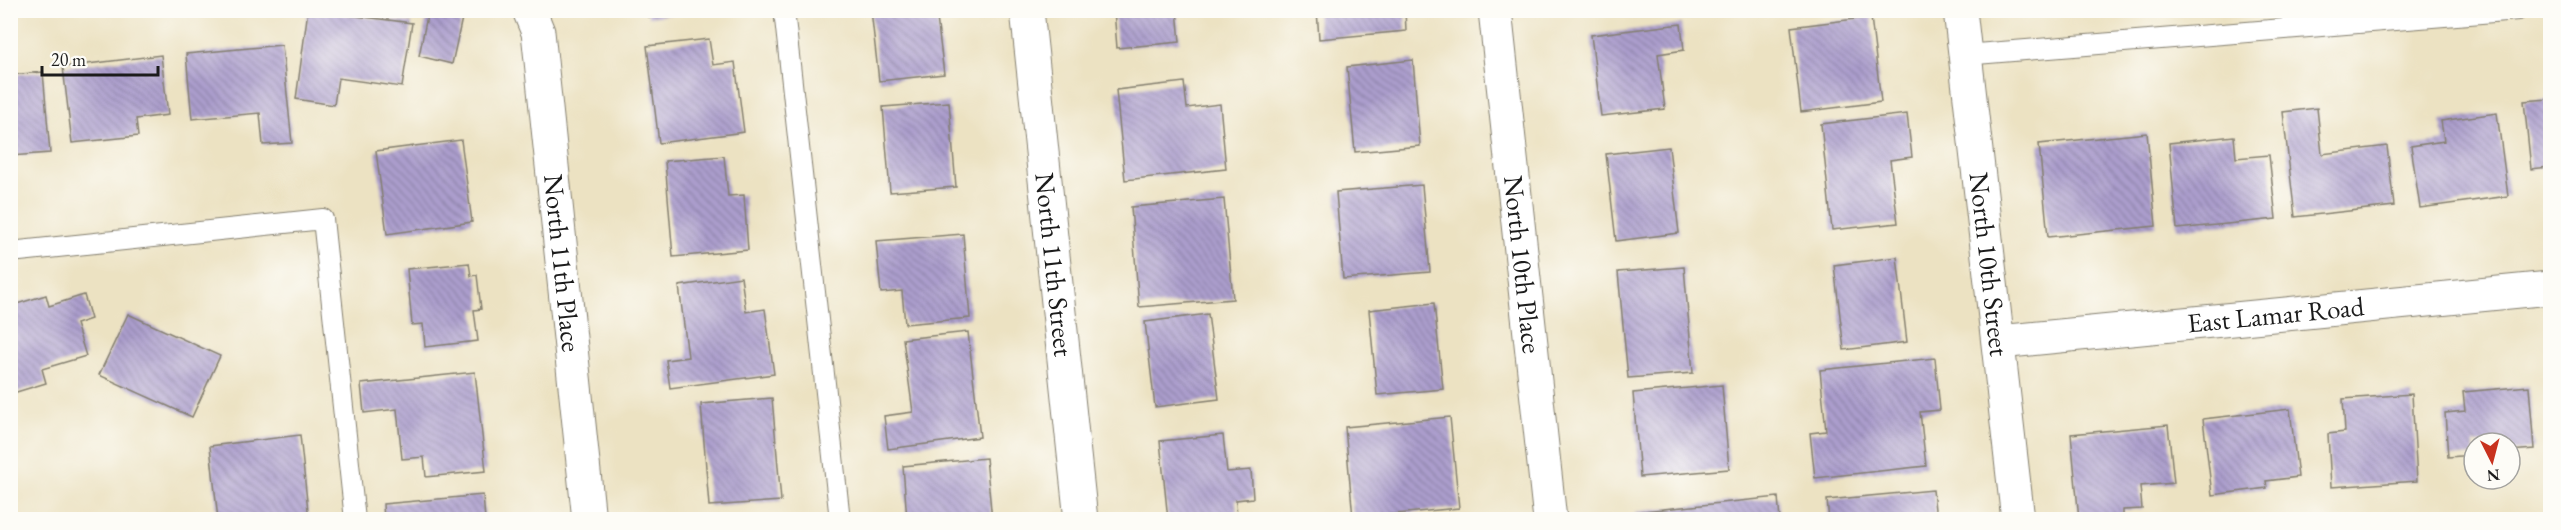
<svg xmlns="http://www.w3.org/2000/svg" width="2561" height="530" font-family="'EB Garamond',serif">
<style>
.building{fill:url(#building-back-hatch)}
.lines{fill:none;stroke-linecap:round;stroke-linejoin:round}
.service-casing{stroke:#847f6f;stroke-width:22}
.minor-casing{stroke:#847f6f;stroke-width:35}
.service{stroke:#fff;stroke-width:20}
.minor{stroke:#fff;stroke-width:33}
.labels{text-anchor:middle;stroke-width:4.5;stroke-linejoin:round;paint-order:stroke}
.street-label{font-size:27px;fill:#1c1c1c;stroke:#fdfcf7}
</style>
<defs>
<pattern id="building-back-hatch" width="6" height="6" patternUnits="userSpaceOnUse" patternTransform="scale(1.5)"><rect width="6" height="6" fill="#ac9ecd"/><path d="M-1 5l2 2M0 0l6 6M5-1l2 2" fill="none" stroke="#8b80a6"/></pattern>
</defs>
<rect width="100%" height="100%" fill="#fdfcf7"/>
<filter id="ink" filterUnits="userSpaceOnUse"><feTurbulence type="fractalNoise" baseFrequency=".0167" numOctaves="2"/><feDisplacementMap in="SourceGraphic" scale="12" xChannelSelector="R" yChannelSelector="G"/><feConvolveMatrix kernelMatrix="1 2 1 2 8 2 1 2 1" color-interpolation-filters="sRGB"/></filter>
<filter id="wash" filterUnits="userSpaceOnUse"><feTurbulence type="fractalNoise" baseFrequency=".008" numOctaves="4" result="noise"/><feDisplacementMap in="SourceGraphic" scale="24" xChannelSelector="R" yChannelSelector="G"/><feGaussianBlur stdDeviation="1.35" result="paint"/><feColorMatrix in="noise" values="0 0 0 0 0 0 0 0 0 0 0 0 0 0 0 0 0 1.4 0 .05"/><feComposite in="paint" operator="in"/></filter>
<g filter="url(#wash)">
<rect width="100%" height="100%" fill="#ece2c2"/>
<g id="blocks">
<!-- building -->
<g class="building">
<path d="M308 10 412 23 402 87 338 78 334 105 296 99Z"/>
<path d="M648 10H692V12L648 17Z"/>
<path d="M871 10H936L944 74 879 81Z"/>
<path d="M1114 10H1177L1180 42 1117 48Z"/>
<path d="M1317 10H1405L1406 31 1319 39Z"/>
<path d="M428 11 462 18 452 64 419 56Z"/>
<path d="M1871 17 1881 102 1801 112 1791 27Z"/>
<path d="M1681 24 1684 50 1658 54 1665 109 1601 116 1591 35Z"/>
<path d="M709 39 713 65 735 62 744 132 659 143 647 46Z"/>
<path d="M282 45 292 143 263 145 260 113 192 119 186 54Z"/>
<path d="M161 55 168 115 136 119 138 136 72 143 63 67Z"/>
<path d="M1413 60 1420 146 1355 152 1347 67Z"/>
<path d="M43 72 50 153 10 156V75Z"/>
<path d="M1184 82 1187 108 1220 104 1226 169 1125 180 1116 90Z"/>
<path d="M2550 99V167L2531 169 2524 101Z"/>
<path d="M949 102 956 187 890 192 883 107Z"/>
<path d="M2317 108 2322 154 2387 146 2394 206 2295 217 2283 112Z"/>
<path d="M2497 113 2508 196 2420 208 2411 146 2444 141 2441 121Z"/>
<path d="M1907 114 1912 157 1890 160 1898 223 1832 230 1821 124Z"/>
<path d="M2147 133 2156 226 2048 237 2039 144Z"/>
<path d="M2234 136 2236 158 2269 155 2276 219 2177 229 2169 143Z"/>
<path d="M461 140 472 222 387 234 376 151Z"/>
<path d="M1669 147 1679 233 1616 241 1606 154Z"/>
<path d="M724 156 728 196 744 195 748 250 673 257 665 161Z"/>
<path d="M1422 185 1430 272 1343 279 1336 192Z"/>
<path d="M1224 199 1233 299 1139 307 1131 207Z"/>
<path d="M963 234 970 318 905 324 902 291 881 293 876 241Z"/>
<path d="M1897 257 1907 342 1844 350 1834 265Z"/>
<path d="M469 263 471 276 477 275 481 309 474 310 478 341 425 347 423 324 412 325 407 269Z"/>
<path d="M1684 267 1693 373 1628 378 1618 272Z"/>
<path d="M741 277 746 312 765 309 774 374 670 388 666 360 688 357 679 286Z"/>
<path d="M46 295 49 306 84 295 91 319 76 324 86 356 42 369 46 383 10 394V306Z"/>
<path d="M1434 303 1443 389 1377 395 1369 310Z"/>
<path d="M128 314 220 356 192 417 99 375Z"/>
<path d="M1208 314 1219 399 1155 407 1145 322Z"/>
<path d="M968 332 980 437 888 449 884 416 913 412 903 339Z"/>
<path d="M1935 358 1940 410 1920 412 1926 466 1815 478 1810 433 1826 431 1820 370Z"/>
<path d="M475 372 486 471 426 477 424 457 402 459 397 409 364 413 361 384Z"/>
<path d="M1722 385 1729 469 1640 477 1633 393Z"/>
<path d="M2529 386 2534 449 2510 451V443H2474V455L2448 457 2445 413 2465 411 2463 392Z"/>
<path d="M2412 394 2417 481 2331 487 2328 434 2345 432 2343 399Z"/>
<path d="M772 398 781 501 709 506 701 404Z"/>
<path d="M2290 409 2298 477 2266 481 2267 488 2212 495 2203 419Z"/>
<path d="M1450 417 1459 508 1353 518 1345 427Z"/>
<path d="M2168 425 2174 483 2140 486 2142 509 2123 510V520H2079L2071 434Z"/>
<path d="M300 435 309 520H218L210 446Z"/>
<path d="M1223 435 1227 472 1251 470 1253 498 1236 500 1237 519 1168 520 1160 441Z"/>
<path d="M986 458 992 520H907L903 466Z"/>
<path d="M1933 490 1936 520H1829L1827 500Z"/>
<path d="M483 495 485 520H384L383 504Z"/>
<path d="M1778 497 1780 520H1636L1635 512Z"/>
</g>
</g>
</g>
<g filter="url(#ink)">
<use href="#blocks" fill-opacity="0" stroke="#847f6f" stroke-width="1.5"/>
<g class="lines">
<!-- service casing -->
<g class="service-casing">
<g id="service">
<path d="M784 10 840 520"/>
<path d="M1964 55 2518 10"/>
<path d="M10 252 323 219 355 520"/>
</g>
</g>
<!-- minor casing -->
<g class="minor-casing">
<g id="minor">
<path id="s1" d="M529 10 538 32 589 520"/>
<path id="s2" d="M1027 10 1081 520"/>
<path id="s3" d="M1495 10 1550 520"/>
<path id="s4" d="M1960 10 2018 520"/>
<path id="s5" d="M1999 342 2550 288"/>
</g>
</g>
<!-- service -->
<use href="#service" class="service"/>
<!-- minor -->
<use href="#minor" class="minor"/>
</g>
</g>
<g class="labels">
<!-- street labels -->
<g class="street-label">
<text dy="9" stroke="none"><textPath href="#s1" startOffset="256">North 11th Place</textPath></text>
<text dy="9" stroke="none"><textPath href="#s2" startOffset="256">North 11th Street</textPath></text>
<text dy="9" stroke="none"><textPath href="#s3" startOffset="256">North 10th Place</textPath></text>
<text dy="9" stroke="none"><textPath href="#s4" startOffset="256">North 10th Street</textPath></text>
<text dy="9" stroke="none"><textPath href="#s5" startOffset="278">East Lamar Road</textPath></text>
</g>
</g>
<!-- margin -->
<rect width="2561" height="530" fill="none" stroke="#fdfcf7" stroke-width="36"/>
<!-- north arrow -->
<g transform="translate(2492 461) rotate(174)"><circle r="28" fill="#fdfcf7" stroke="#a3a29f" stroke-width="1.5"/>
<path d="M0-4.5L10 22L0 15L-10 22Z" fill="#c8321e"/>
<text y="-9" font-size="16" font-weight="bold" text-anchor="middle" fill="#1c1c1c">N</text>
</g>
<!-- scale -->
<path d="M42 66v9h116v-9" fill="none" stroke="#1c1c1c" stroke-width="3"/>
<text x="51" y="66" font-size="18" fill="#1c1c1c" stroke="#fdfcf7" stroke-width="4.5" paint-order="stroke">20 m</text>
</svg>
